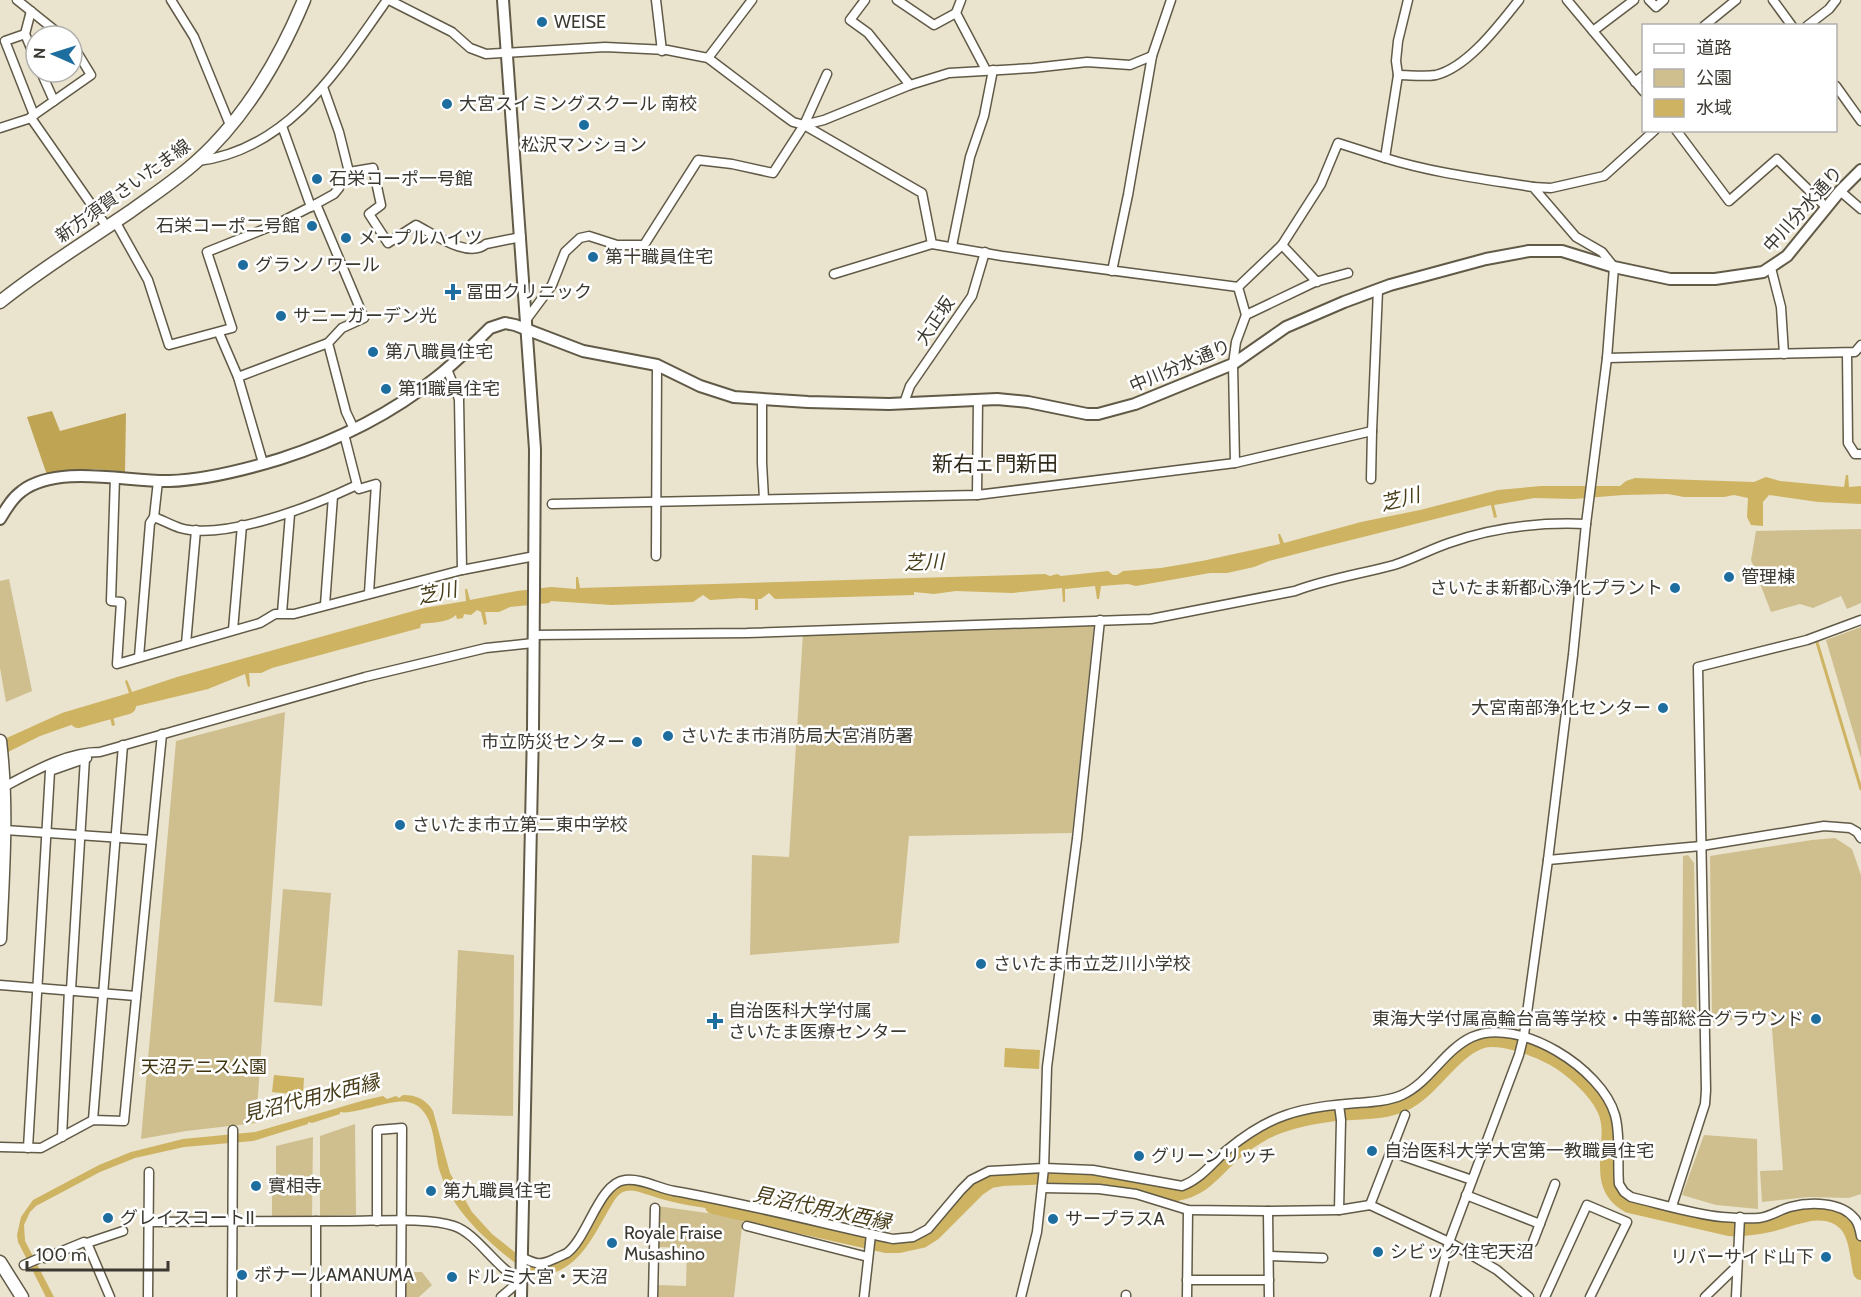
<svg xmlns="http://www.w3.org/2000/svg" width="1861" height="1297" font-family="Cabin,'Noto Sans JP',sans-serif">
<style>
.green{fill:#cfbf8f}
.forest{fill:#bea453}
.water{fill:#cdb362}
.lines{fill:none;stroke-linecap:round;stroke-linejoin:round}
.stream{stroke:#cdb362;stroke-width:3}
.river{stroke:#cdb362;stroke-width:16}
.minor-casing{stroke:#605a47;stroke-width:11}
.tertiary-casing{stroke:#605a47;stroke-width:14}
.secondary-casing{stroke:#605a47;stroke-width:15}
.minor{stroke:#fff;stroke-width:8}
.tertiary{stroke:#fff;stroke-width:10}
.secondary{stroke:#fff;stroke-width:12}
.poi-dot{fill:#1e6d9f;stroke:#fff;stroke-width:2}
.labels{text-anchor:middle;stroke-width:5;stroke-linejoin:round;paint-order:stroke}
.poi-label{font-size:18px;fill:#3c3931;stroke:#fff;text-anchor:start}
.street-label{font-size:18px;fill:#3c3931;stroke:#fff}
.park-label{font-size:18px;fill:#3e330f;stroke:#fff}
.water-label{font-size:20px;font-style:italic;fill:#493e1a;stroke:#fff}
.quarter-label{font-size:21px;fill:#2e2918;stroke:#fff}
</style>
<rect width="100%" height="100%" fill="#eae3ce"/>
<!-- green -->
<g class="green">
<path d="M1861 529V603L1847 609 1841 596 1813 608 1800 604 1771 612 1751 560 1756 531Z"/>
<path d="M9 579 32 691 6 702 0 668V581Z"/>
<path d="M1094 625 1072 833 909 836 899 943 750 955 752 855 789 857 803 633Z"/>
<path d="M1861 627V758L1826 640Z"/>
<path d="M285 712 256 1123 186 1131 141 1139 176 741Z"/>
<path d="M1835 838 1852 849 1861 875V1194L1849 1198 1809 1197 1762 1202 1760 1171 1783 1170 1771 1016 1712 1022 1710 856 1812 840Z"/>
<path d="M1688 855 1694 863 1697 1022 1682 1024 1683 856Z"/>
<path d="M283 889 331 893 322 1006 274 1002Z"/>
<path d="M458 950 514 955 513 1116 452 1114Z"/>
<path d="M355 1124 356 1215 320 1216V1136Z"/>
<path d="M1704 1135 1757 1139 1758 1209 1716 1205 1682 1195Z"/>
<path d="M313 1137 312 1218H272V1190L276 1189V1146Z"/>
<path d="M657 1206 743 1218 734 1297H658L656 1294 657 1285 686 1286 687 1248 658 1247 656 1244Z"/>
<path d="M407 1272H422L432 1285 419 1297H404L405 1274Z"/>
</g>
<!-- forest -->
<path class="forest" d="M52 411 60 431 126 413 125 472 94 469 47 475 27 417Z"/>
<!-- water -->
<g class="water">
<path d="M1846 475H1848L1849 487 1861 486V504L1818 502 1769 495 1763 502V526L1751 525 1747 517 1748 498 1734 495 1724 497H1684L1668 494 1623 495 1574 499 1534 498 1494 505 1497 517 1494 518 1491 505 1315 549 1269 561 1254 567 1227 573H1210L1136 586 1128 584 1101 586 1099 599H1097L1095 586 1065 589V602H1063L1062 588 1012 593 956 591 934 594 914 592V595L775 599 769 593 761 599H758V610H755V599L741 598 710 600 703 595 693 602 612 605 551 601 549 603 510 607 499 612H485L487 624 484 625 481 612 477 610 471 615 464 614 463 618 457 619 456 615C448 623 433 622 421 624L420 628 272 668 261 673H249L250 686 248 687 245 674 208 689 112 712 115 725 112 726 109 713 101 711 94 717 40 736 0 756V741L62 713 129 693 125 681 127 680 132 692 177 677 424 608 466 601 465 589H467L470 600 517 591 551 587 576 589V577H578L580 588 1018 575 1045 574 1050 576 1057 574 1061 576 1108 571 1113 575H1117L1123 571 1161 568 1202 561 1280 544 1278 534H1280L1284 543 1361 522 1420 510 1498 490 1541 486H1620L1626 481 1635 478 1754 482 1766 477 1780 481 1844 487Z"/>
<path d="M1005 1048 1040 1050 1039 1069 1004 1067Z"/>
<path d="M274 1075 304 1078 303 1095 272 1092Z"/>
<path d="M403 1095C416 1095 426 1099 433 1111L450 1173 472 1212 492 1234 536 1269C589 1267 588 1195 624 1184 642 1179 664 1193 682 1197 700 1201 718 1202 736 1205L735 1212C706 1208 677 1205 649 1195 642 1193 634 1189 626 1191 617 1193 613 1203 608 1211 589 1244 576 1274 533 1277 496 1248 456 1219 440 1172 433 1150 437 1108 408 1102 389 1099 356 1115 340 1112V1114L312 1123 308 1122V1124L253 1141 184 1147 135 1158 100 1172 36 1206 30 1212 24 1225 25 1241 54 1297H46L18 1242 17 1235 21 1217 33 1200 99 1165 131 1152 183 1139 255 1132 365 1100 383 1096 387 1099 396 1096 399 1098Z"/>
</g>
<g class="lines">
<!-- stream -->
<path class="stream" d="M1816 639 1861 789"/>
<!-- river -->
<g class="river">
<path d="M78 720 128 706"/>
<path d="M713 1206 886 1245H899L922 1240 933 1233 978 1188 990 1180 1002 1178 1077 1175 1104 1177 1176 1193C1206 1188 1216 1167 1238 1149 1245 1143 1256 1137 1264 1132 1285 1121 1311 1116 1335 1113 1356 1111 1382 1113 1402 1104 1432 1091 1450 1052 1480 1041 1500 1034 1536 1048 1554 1058 1572 1068 1596 1090 1605 1109 1620 1140 1590 1184 1629 1205L1729 1228C1743 1229 1756 1227 1770 1224 1794 1218 1825 1202 1846 1223 1857 1234 1858 1257 1861 1272"/>
</g>
<!-- minor casing -->
<g class="minor-casing">
<g id="minor">
<path d="M17 0 62 36"/>
<path d="M171 0 194 37 230 125"/>
<path d="M389 0 452 32 470 48 486 54 605 47 667 50 708 58 782 114 793 122 804 125 824 120 910 85 949 73 1033 68 1087 62 1130 65 1152 56"/>
<path d="M656 0 662 51"/>
<path d="M865 0 850 20 868 33 910 85"/>
<path d="M897 0 934 25 956 13"/>
<path d="M961 0 956 13 986 70"/>
<path d="M1408 0 1398 41 1396 61 1398 75 1385 158C1433 173 1483 179 1533 187L1576 237 1602 252 1614 267 1607 358 1586 524 1573 655 1548 860 1524 1035 1519 1055 1449 1242 1435 1297"/>
<path d="M1567 0 1644 92"/>
<path d="M1649 0 1656 7 1664 0"/>
<path d="M1773 0 1792 26"/>
<path d="M1704 26 1736 0"/>
<path d="M1807 26 1829 9 1836 0"/>
<path d="M1593 31 1634 0"/>
<path d="M25 34 31 11"/>
<path d="M708 58 752 0"/>
<path d="M41 72 54 101"/>
<path d="M1398 75C1410 75 1424 77 1436 75 1468 67 1499 25 1519 0"/>
<path d="M1635 82 1644 75"/>
<path d="M1836 86 1861 121"/>
<path d="M323 87 339 132 349 172"/>
<path d="M34 115 5 41 25 34 36 60"/>
<path d="M31 117 91 75 72 44"/>
<path d="M804 125 922 193 932 244 1002 256 1238 287"/>
<path d="M282 126 311 207"/>
<path d="M0 128 31 118 107 227"/>
<path d="M1676 130 1729 201 1777 159 1826 207"/>
<path d="M198 161C289 150 339 68 387 0"/>
<path d="M1533 187 1551 188 1604 176 1655 130"/>
<path d="M1840 191 1861 209"/>
<path d="M316 204 334 194 339 188 337 177 349 172 373 168 381 205 369 214 388 243 416 225C434 234 468 259 486 244L521 237"/>
<path d="M115 221 148 280 169 345 232 328 207 252 277 224 316 204 364 318 342 328 328 343 346 412 354 429"/>
<path d="M1282 245 1317 282"/>
<path d="M952 246 970 157 984 116 993 70"/>
<path d="M1771 268 1781 307 1784 354"/>
<path d="M1112 271 1128 195 1152 56 1171 0"/>
<path d="M834 274 932 244"/>
<path d="M1246 315 1315 282 1348 273"/>
<path d="M526 320 552 285 565 252 580 238 589 236 617 245H644L698 160 732 164 773 173 804 125 827 74"/>
<path d="M219 333 238 377 263 463"/>
<path d="M1847 353 1848 443 1855 454H1861"/>
<path d="M1607 358 1855 352 1861 345"/>
<path d="M447 369 459 399 462 570"/>
<path d="M238 377 328 343"/>
<path d="M762 400V463L764 499"/>
<path d="M904 403 910 386 972 296 985 252"/>
<path d="M1235 463 1233 364 1236 342 1246 315 1238 287 1282 245 1321 184 1338 143 1385 158"/>
<path d="M115 477 111 601 121 602 117 664 260 623 275 614H294L462 570 535 556"/>
<path d="M1371 479 1372 431"/>
<path d="M357 486 359 489 376 484 369 593"/>
<path d="M977 495 978 399"/>
<path d="M552 504 977 495 1235 463 1372 431 1378 290"/>
<path d="M154 517C162 520 171 525 180 528 225 541 315 505 357 485L344 434"/>
<path d="M656 556 657 365"/>
<path d="M325 605 333 496"/>
<path d="M282 613 290 514"/>
<path d="M233 630 242 525"/>
<path d="M533 635 747 633 1151 619 1295 591C1327 579 1361 574 1394 565 1413 559 1431 549 1449 543 1494 527 1539 522 1586 524"/>
<path d="M186 644 196 530"/>
<path d="M139 657 150 523 154 517 158 481"/>
<path d="M0 789C31 773 65 752 100 752L365 677 486 648 533 643"/>
<path d="M5 830 151 840"/>
<path d="M1548 860 1701 846 1824 826 1850 828 1857 832 1861 838"/>
<path d="M0 985 136 996"/>
<path d="M71 990 85 758"/>
<path d="M93 1120 123 745"/>
<path d="M62 1137 69 990"/>
<path d="M0 1147 41 1148 93 1120 124 1121 162 734"/>
<path d="M28 1148 50 771 87 758"/>
<path d="M1391 1152 1472 1180"/>
<path d="M1042 1188 1099 1189 1136 1194 1188 1210 1268 1211 1339 1210 1370 1205 1449 1242 1497 1270 1529 1297"/>
<path d="M1466 1195 1540 1224"/>
<path d="M1370 1205 1405 1115"/>
<path d="M1672 1206 1705 1104 1706 1090 1698 667 1807 640 1861 620"/>
<path d="M1339 1210 1341 1120 1339 1105"/>
<path d="M1268 1211 1269 1297"/>
<path d="M316 1221V1297"/>
<path d="M377 1221V1130L402 1128 401 1297"/>
<path d="M148 1222C215 1221 282 1221 349 1221 377 1221 429 1217 454 1226 478 1234 496 1269 521 1280"/>
<path d="M747 1226 868 1257"/>
<path d="M1533 1242 1555 1184"/>
<path d="M87 1243 123 1231"/>
<path d="M1269 1256 1323 1258"/>
<path d="M521 1257C536 1264 539 1266 554 1259 558 1257 563 1255 567 1253 588 1237 599 1183 625 1180 641 1178 658 1188 674 1191 748 1204 820 1223 893 1239L913 1237 928 1229 961 1190 971 1180 989 1171 1044 1168 1093 1170 1182 1186C1201 1179 1212 1163 1227 1150 1244 1136 1265 1122 1286 1115 1309 1107 1334 1105 1358 1103 1372 1102 1389 1101 1402 1095 1430 1082 1444 1050 1472 1037 1519 1016 1602 1069 1615 1115 1621 1136 1617 1162 1619 1184L1624 1192 1631 1197C1661 1204 1692 1214 1722 1217 1734 1218 1747 1219 1759 1218 1770 1217 1779 1210 1790 1207 1809 1202 1841 1201 1855 1219 1859 1224 1860 1230 1861 1236"/>
<path d="M24 1265 42 1257 45 1258 84 1242 87 1243 110 1297"/>
<path d="M1187 1280H1269"/>
<path d="M1126 1295V1297"/>
<path d="M148 1297 149 1172"/>
<path d="M232 1297 233 1130"/>
<path d="M501 1297 521 1280"/>
<path d="M653 1297 655 1208"/>
<path d="M864 1297 871 1234"/>
<path d="M1021 1297 1037 1232 1044 1168 1047 1067 1077 839 1100 620"/>
<path d="M1187 1297 1188 1210"/>
<path d="M1545 1297 1587 1205 1627 1222 1590 1297"/>
<path d="M1705 1297 1737 1266"/>
<path d="M1736 1297 1740 1217"/>
</g>
</g>
<!-- tertiary casing -->
<g class="tertiary-casing">
<g id="tertiary">
<path d="M503 0 535 449 533 730 521 1297"/>
<path d="M0 519C6 509 12 498 22 491 58 464 127 482 169 481 204 480 247 469 280 459 336 441 391 414 437 377 456 362 473 345 490 328L505 323 515 325 583 351 657 365 700 386 734 397 808 402 889 404 997 399 1028 402 1087 414H1098L1135 404 1233 364 1286 327 1344 302 1390 285 1486 259 1529 251H1562L1614 267 1670 279H1715L1763 272 1787 256 1840 191 1861 170"/>
</g>
</g>
<!-- secondary casing -->
<g class="secondary-casing">
<g id="secondary">
<path d="M0 302C41 269 87 241 131 211 153 195 176 180 196 162 245 118 279 60 304 0"/>
<path d="M0 741C8 807 3 872 0 939"/>
<path d="M0 1262 22 1297"/>
</g>
</g>
<!-- minor -->
<use href="#minor" class="minor"/>
<!-- tertiary -->
<use href="#tertiary" class="tertiary"/>
<!-- secondary -->
<use href="#secondary" class="secondary"/>
</g>
<!-- markers -->
<g class="poi-dot">
<circle cx="542" cy="22" r="6"/>
<circle cx="447" cy="104" r="6"/>
<circle cx="584" cy="125" r="6"/>
<circle cx="317" cy="179" r="6"/>
<circle cx="312" cy="226" r="6"/>
<circle cx="346" cy="238" r="6"/>
<circle cx="593" cy="257" r="6"/>
<circle cx="243" cy="265" r="6"/>
<path d="M450 283h6v6h6v6h-6v6h-6v-6h-6v-6h6z"/>
<circle cx="281" cy="316" r="6"/>
<circle cx="373" cy="352" r="6"/>
<circle cx="386" cy="389" r="6"/>
<circle cx="1729" cy="577" r="6"/>
<circle cx="1675" cy="588" r="6"/>
<circle cx="1663" cy="708" r="6"/>
<circle cx="668" cy="736" r="6"/>
<circle cx="637" cy="742" r="6"/>
<circle cx="400" cy="825" r="6"/>
<circle cx="981" cy="964" r="6"/>
<circle cx="1816" cy="1019" r="6"/>
<path d="M712 1012h6v6h6v6h-6v6h-6v-6h-6v-6h6z"/>
<circle cx="1372" cy="1151" r="6"/>
<circle cx="1139" cy="1156" r="6"/>
<circle cx="256" cy="1186" r="6"/>
<circle cx="431" cy="1191" r="6"/>
<circle cx="108" cy="1218" r="6"/>
<circle cx="1053" cy="1219" r="6"/>
<circle cx="612" cy="1243" r="6"/>
<circle cx="1378" cy="1252" r="6"/>
<circle cx="1826" cy="1257" r="6"/>
<circle cx="242" cy="1275" r="6"/>
<circle cx="452" cy="1277" r="6"/>
</g>
<g class="labels">
<!-- poi labels -->
<g class="poi-label">
<text x="554" y="28">WEISE</text>
<text x="459" y="110">大宮スイミングスクール 南校</text>
<text x="584" y="151" text-anchor="middle">松沢マンション</text>
<text x="329" y="185">石栄コーポ一号館</text>
<text x="300" y="232" text-anchor="end">石栄コーポ二号館</text>
<text x="358" y="244">メープルハイツ</text>
<text x="605" y="263">第十職員住宅</text>
<text x="255" y="271">グランノワール</text>
<text x="466" y="298">冨田クリニック</text>
<text x="293" y="322">サニーガーデン光</text>
<text x="385" y="358">第八職員住宅</text>
<text x="398" y="395">第11職員住宅</text>
<text x="1741" y="583">管理棟</text>
<text x="1663" y="594" text-anchor="end">さいたま新都心浄化プラント</text>
<text x="1651" y="714" text-anchor="end">大宮南部浄化センター</text>
<text x="680" y="742">さいたま市消防局大宮消防署</text>
<text x="625" y="748" text-anchor="end">市立防災センター</text>
<text x="412" y="831">さいたま市立第二東中学校</text>
<text x="993" y="970">さいたま市立芝川小学校</text>
<text x="728" y="1017">自治医科大学付属<tspan x="728" dy="21">さいたま医療センター</tspan></text>
<text x="1804" y="1025" text-anchor="end">東海大学付属高輪台高等学校・中等部総合グラウンド</text>
<text x="1384" y="1157">自治医科大学大宮第一教職員住宅</text>
<text x="1151" y="1162">グリーンリッチ</text>
<text x="268" y="1192">實相寺</text>
<text x="443" y="1197">第九職員住宅</text>
<text x="120" y="1224">グレイスコートII</text>
<text x="1065" y="1225">サープラスA</text>
<text x="624" y="1239">Royale Fraise<tspan x="624" dy="21">Musashino</tspan></text>
<text x="1390" y="1258">シビック住宅天沼</text>
<text x="1814" y="1263" text-anchor="end">リバーサイド山下</text>
<text x="254" y="1281">ボナールAMANUMA</text>
<text x="464" y="1283">ドルミ大宮・天沼</text>
</g>
<!-- street labels -->
<g class="street-label">
<text transform="translate(123 191) rotate(-36)" y="6">新方須賀さいたま線</text>
<text transform="translate(1803 209) rotate(-48)" y="6">中川分水通り</text>
<text transform="translate(935 321) rotate(-56)" y="6">大正坂</text>
<text transform="translate(1180 366) rotate(-23)" y="6">中川分水通り</text>
</g>
<!-- park labels -->
<g class="park-label">
<text x="204" y="1073">天沼テニス公園</text>
</g>
<!-- water labels -->
<g class="water-label">
<text transform="translate(1400 499) rotate(-14)" y="7">芝川</text>
<text transform="translate(924 562) rotate(-2)" y="7">芝川</text>
<text transform="translate(437 593) rotate(-12)" y="7">芝川</text>
<text transform="translate(311 1098) rotate(-14)" y="7">見沼代用水西縁</text>
<text transform="translate(822 1208) rotate(12)" y="7">見沼代用水西縁</text>
</g>
<!-- quarter labels -->
<g class="quarter-label">
<text x="995" y="471">新右ェ門新田</text>
</g>
</g>
<!-- legend -->
<rect x="1642" y="24" width="195" height="108" fill="#ffffff" stroke="#b1b0ad" stroke-width="1.5"/>
<rect x="1654" y="44" width="30" height="9" fill="#ffffff" stroke="#b1b0ad" stroke-width="1.5"/>
<text x="1696" y="54" font-size="18" fill="#3c3931">道路</text>
<rect x="1654" y="69" width="30" height="18" fill="#cfbf8f" stroke="#b1b0ad" stroke-width="1.5"/>
<text x="1696" y="84" font-size="18" fill="#3c3931">公園</text>
<rect x="1654" y="99" width="30" height="18" fill="#cdb362" stroke="#b1b0ad" stroke-width="1.5"/>
<text x="1696" y="114" font-size="18" fill="#3c3931">水域</text>
<!-- north arrow -->
<g transform="translate(54 54) rotate(273)"><circle r="28" fill="#ffffff" stroke="#b1b0ad" stroke-width="1.5"/>
<path d="M0-4.5L10 22L0 15L-10 22Z" fill="#1e6d9f"/>
<text y="-9" font-size="16" font-weight="bold" text-anchor="middle" fill="#3c3931">N</text>
</g>
<!-- scale -->
<path d="M27 1261v9h141v-9" fill="none" stroke="#3c3931" stroke-width="3"/>
<text x="36" y="1261" font-size="18" fill="#3c3931" stroke="#ffffff" stroke-width="4.5" paint-order="stroke">100 m</text>
</svg>
